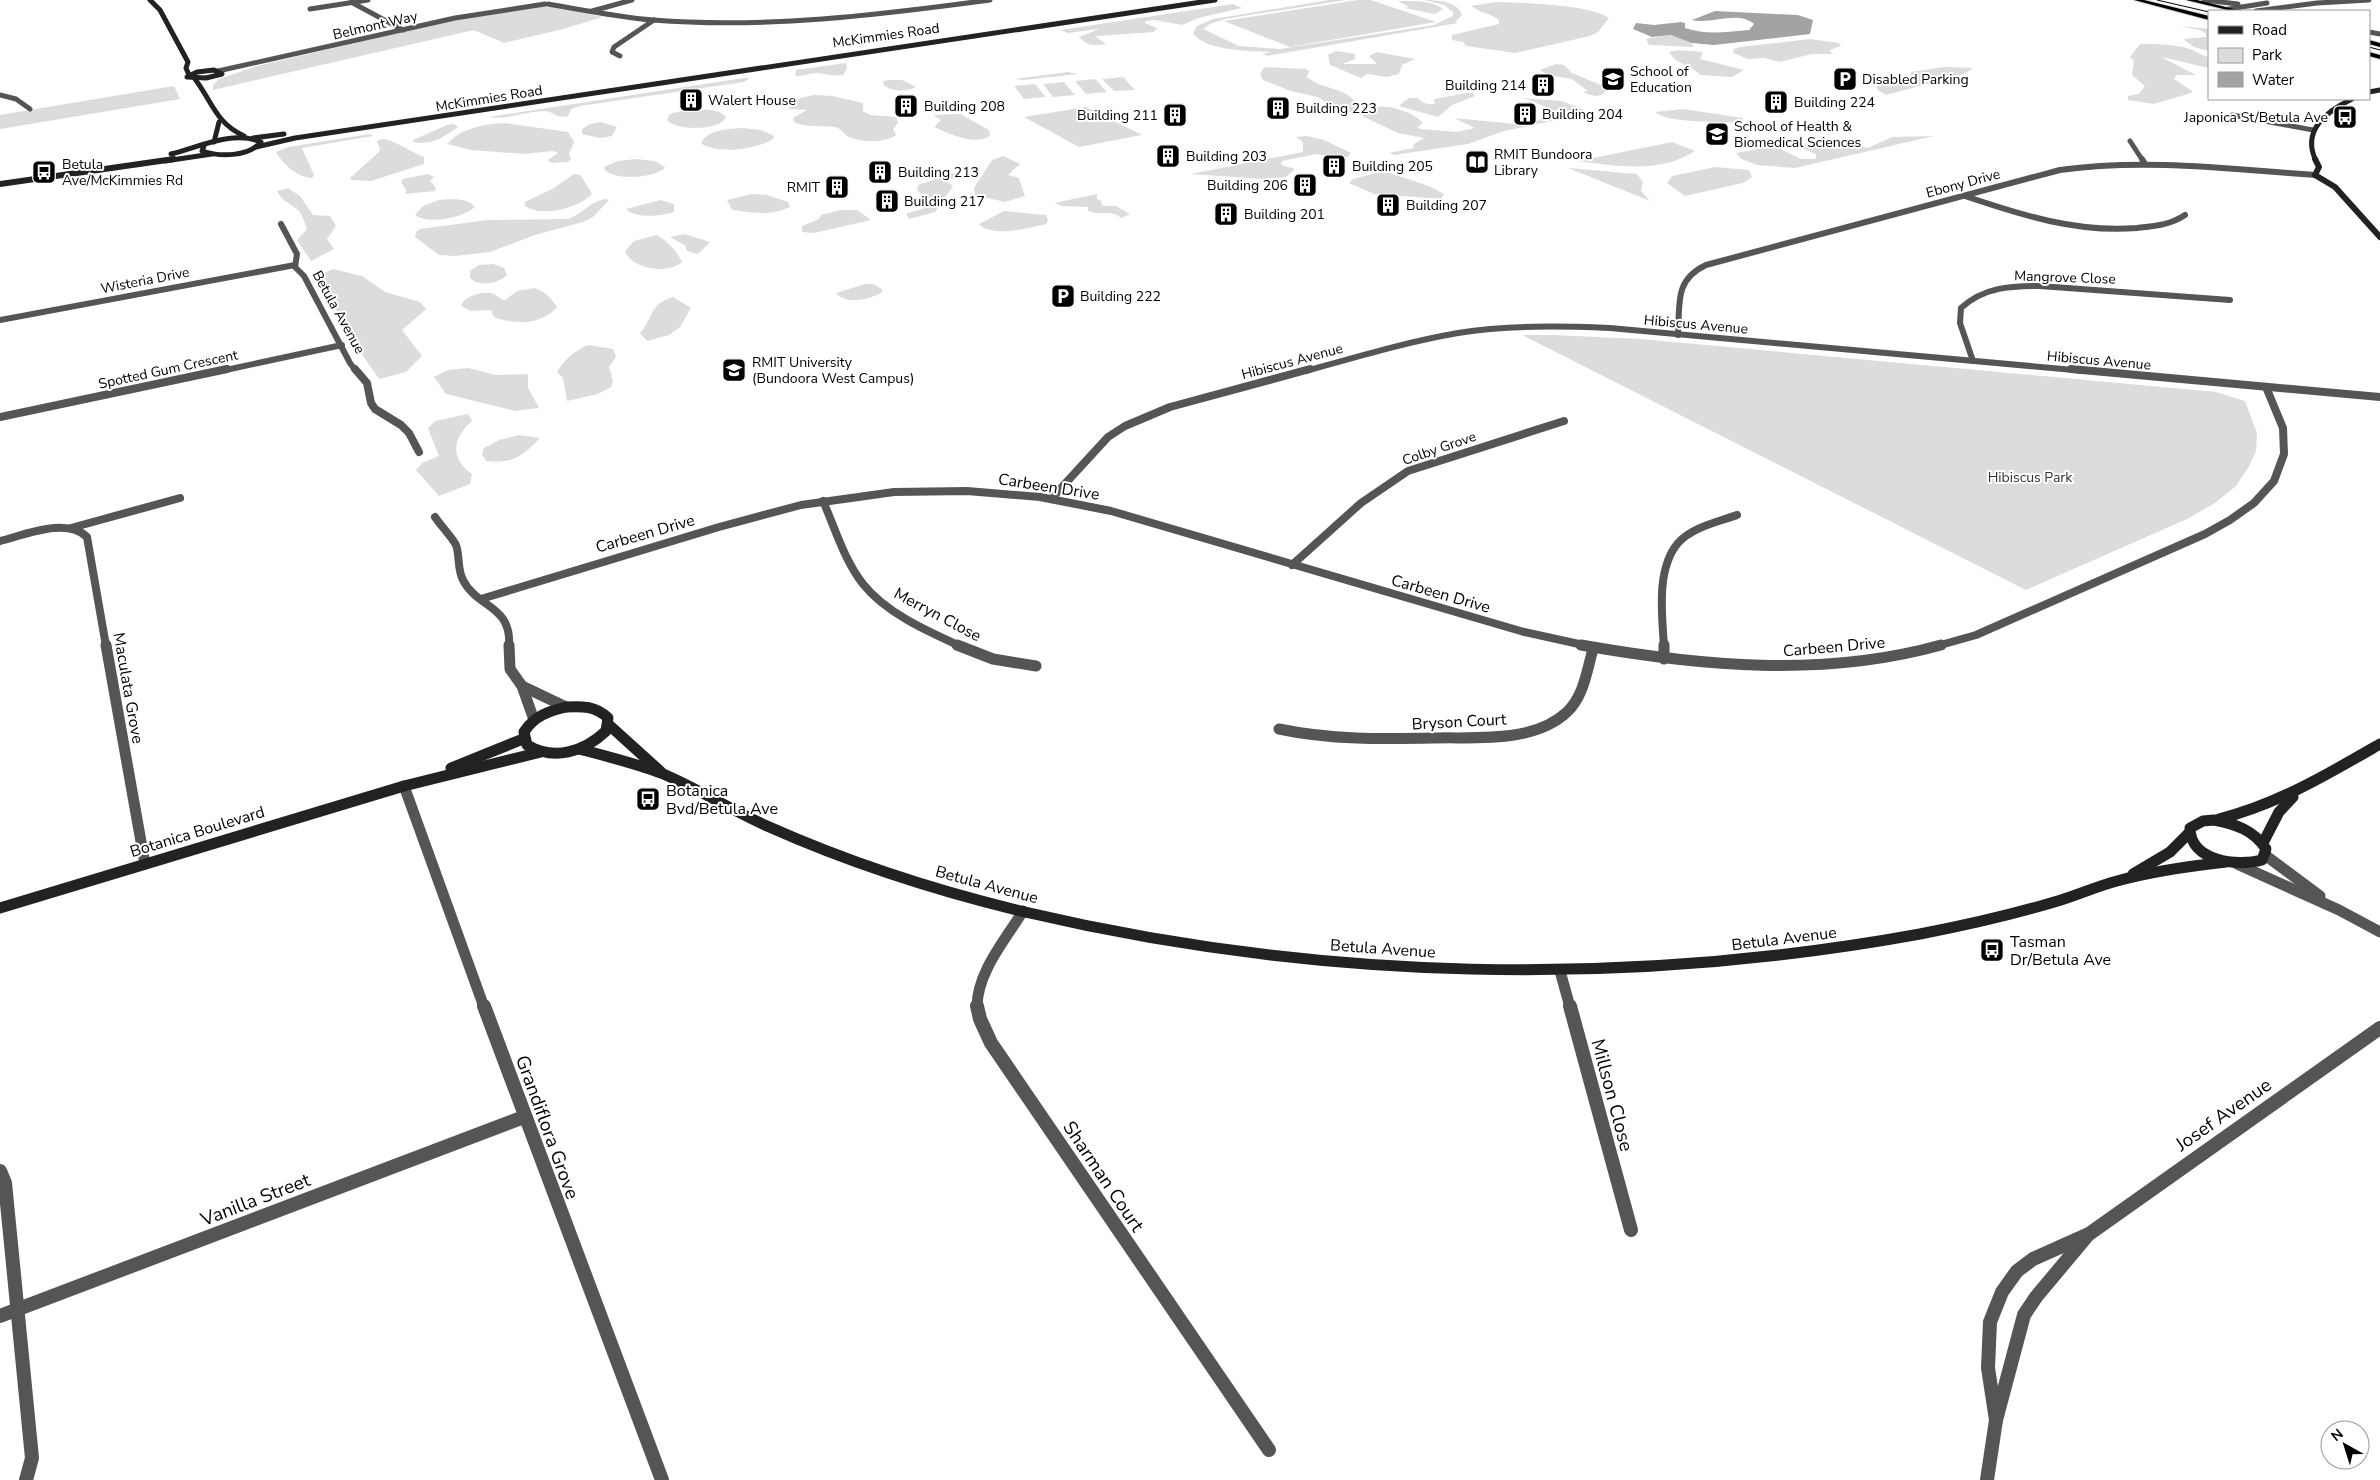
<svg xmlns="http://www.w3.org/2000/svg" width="2380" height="1480" font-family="'Nunito Sans',sans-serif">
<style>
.green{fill:#dcdcdc}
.water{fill:#a3a3a3}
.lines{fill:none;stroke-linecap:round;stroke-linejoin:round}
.highway-casing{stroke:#dbdbdb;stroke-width:2}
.street-far4{stroke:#555;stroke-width:5}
.street-far3{stroke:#555;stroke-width:6}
.street-far2{stroke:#555;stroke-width:8}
.street-far1{stroke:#555;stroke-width:11}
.street{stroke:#555;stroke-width:14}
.secondary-far2{stroke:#222;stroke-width:5}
.secondary-far1{stroke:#222;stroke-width:6}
.secondary{stroke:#222;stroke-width:11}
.highway{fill:#000;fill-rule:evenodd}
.tram{stroke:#000;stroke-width:1}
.labels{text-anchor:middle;stroke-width:4;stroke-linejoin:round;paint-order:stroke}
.far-street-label{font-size:14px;fill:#000;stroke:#fff}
.far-poi-label{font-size:14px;fill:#000;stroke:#fff;text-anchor:start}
.far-park-label{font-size:14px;fill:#333;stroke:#fff}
.street-label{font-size:16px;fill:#000;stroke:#fff}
.poi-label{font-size:16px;fill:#000;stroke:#fff;text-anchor:start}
.near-street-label{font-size:19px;fill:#000;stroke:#fff}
</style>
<rect width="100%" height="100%" fill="#fff"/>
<!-- green -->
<g class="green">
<path d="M1329 0H1346L1225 19 1210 24 1203 29 1239 46 1280 49 1434 25 1453 16V12L1444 5 1424 0C1436 0 1458 1 1462 15L1455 22 1458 23 1267 56 1262 54 1271 52C1252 51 1204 51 1193 33L1197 26 1213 19Z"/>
<path d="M1358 0H1371L1436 22 1290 47 1224 21Z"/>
<path d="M1398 1C1412 1 1432 0 1443 9L1435 14 1404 8 1409 7Z"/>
<path d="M1495 2C1522 3 1588 4 1609 18L1598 32 1590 36 1515 53 1466 46 1463 42 1452 40V35L1499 24V20C1490 13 1480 13 1471 6Z"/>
<path d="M1233 4 1242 8 1198 18 1182 25 1155 20 1145 21V23L1157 28 1154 32 1098 36 1096 37 1106 44C1095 46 1087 46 1079 37L1099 29 1068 33 1060 30Z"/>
<path d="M544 5 603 17 563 29 504 43 474 30 213 90V85L219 79 257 66 466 17Z"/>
<path d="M2180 26 2209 29V51L2194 47 2183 39 2206 37V34L2200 30Z"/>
<path d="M1671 35 1690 41 1694 47 1649 45 1646 39Z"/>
<path d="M1810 39 1839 43 1841 46 1830 50 1832 54H1812L1779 62 1764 58 1748 59 1733 53 1734 49 1740 47Z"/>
<path d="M2140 44C2156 44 2175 44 2190 49 2197 51 2201 56 2209 57V68L2161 57 2196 75H2177L2174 79 2192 91 2191 93 2154 104 2128 100V96L2139 94 2145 86 2132 75 2134 61 2130 57Z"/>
<path d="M1678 50 1703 52 1700 59 1744 70 1732 77 1700 75C1692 65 1676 65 1669 52Z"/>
<path d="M1336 51 1355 54V59L1342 64H1377L1369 56 1377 52 1415 59 1402 65 1399 74 1387 77 1367 74 1361 78 1330 65 1328 55Z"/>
<path d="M846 63 847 68 843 75C832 77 825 73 815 73 806 74 803 77 795 76L796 70Z"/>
<path d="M1556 64 1564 65 1572 73 1603 86 1606 90C1600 99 1593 96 1583 92L1588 91 1572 79 1548 75 1540 70Z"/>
<path d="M1264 67 1306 69 1309 71 1307 77C1321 90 1351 87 1359 108L1352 112 1336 110 1318 97 1291 91 1263 80 1260 74Z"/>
<path d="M1944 67 1973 68 1964 74 1886 95 1878 90 1873 80 1878 78 1893 80 1911 75V72Z"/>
<path d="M1068 72 1078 74 1024 80 1014 79Z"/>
<path d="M1123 77 1135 90 1114 91 1102 79Z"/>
<path d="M744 78H750L744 82 580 106 571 109 568 116C556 119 555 112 545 111 527 111 507 120 489 117Z"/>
<path d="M1095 79 1107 92 1086 94 1075 81Z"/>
<path d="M890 80H902L916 87C907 92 892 92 884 85L883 81Z"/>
<path d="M1064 82 1075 95 1053 97 1043 84Z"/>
<path d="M1035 84 1046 97 1024 99 1014 86Z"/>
<path d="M174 86 180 99 0 129V115Z"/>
<path d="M1467 93H1473L1475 96 1452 105 1438 117 1399 106 1409 98H1417C1424 103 1425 105 1435 104L1434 99Z"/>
<path d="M814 95 833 96 863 103V111L870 115 896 117 898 123 893 129 896 135C885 143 858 143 846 135 841 131 840 127 833 127 819 125 807 128 794 122L793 118 807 110 788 109 800 98Z"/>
<path d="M1521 98 1562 101 1591 113 1504 131 1468 144 1394 155 1389 153 1413 148 1414 144 1424 138 1398 133 1364 117 1362 114C1377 99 1411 110 1423 123L1417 127 1420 129 1457 132 1475 128 1454 118 1516 124 1542 120 1558 115 1557 112 1530 100Z"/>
<path d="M1086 107 1142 135 1079 147 1024 117Z"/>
<path d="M1683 109 1743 118 1741 123C1722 121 1668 124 1655 112Z"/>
<path d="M681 111C695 111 716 106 726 117 721 131 676 131 667 120L670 114Z"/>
<path d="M960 114 989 130 990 136C972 146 951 134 934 127L941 120 933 115Z"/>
<path d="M601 122 617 127 612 136 600 138 582 134V129L590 124Z"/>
<path d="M505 123 568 132 574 142 569 154 571 159 568 162 552 163 548 160 558 153 553 151 524 154 471 150 447 144C461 128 485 124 505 123Z"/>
<path d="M447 125 454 124 458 127C446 136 430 146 414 142L413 140Z"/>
<path d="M743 128 761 130 774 136 773 139C758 149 716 155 701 143 708 129 729 129 743 128Z"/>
<path d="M370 134 373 136 302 148 314 175 312 178C298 178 282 163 276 152L288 147Z"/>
<path d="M1307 136 1324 140 1351 153 1348 157 1337 158 1316 154 1282 161 1281 165 1295 169 1286 177 1262 179 1191 174 1303 152V142L1296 137Z"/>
<path d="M1934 136 1795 168 1757 165 1741 159 1736 153 1774 146 1801 159H1816V154L1803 149 1805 143 1836 139 1837 143 1868 148 1892 137Z"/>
<path d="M381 139C391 138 413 153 424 157V164L371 181 352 180 350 178 379 152 380 149 377 141Z"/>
<path d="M1672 142 1695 151C1659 174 1618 166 1578 161Z"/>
<path d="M1003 156 1020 164 1008 175 1019 178 1025 196 1005 202 975 195 974 188 992 160Z"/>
<path d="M636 159 654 161 665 167C658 178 614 181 605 170L604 167 618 161Z"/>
<path d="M1715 167 1749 170 1752 177 1743 183 1685 196 1667 183 1672 176Z"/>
<path d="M1568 168 1637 174 1643 182 1641 191 1650 201Z"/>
<path d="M1384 171 1429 186 1444 194 1441 199 1374 194 1349 183 1353 179Z"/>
<path d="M953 173 959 175 947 182 953 186 935 212 909 219 906 214 931 206 930 202 917 190 918 185Z"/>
<path d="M428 174 434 177 430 181 436 188 435 191 405 194 406 190 401 182 403 179Z"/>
<path d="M574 174 580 175C583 179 590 190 592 194 579 208 542 218 525 206V202L554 188Z"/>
<path d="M288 188 300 196 313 215 330 216 336 226 327 239 334 249 311 261 297 240 307 229C305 223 302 214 298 210 289 202 284 203 277 191Z"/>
<path d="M752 194 767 195 788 202 790 207C771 216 753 213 732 210L727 200Z"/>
<path d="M1097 194V199L1102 201 1101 202 1103 206H1116L1130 214 1121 218C1112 209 1099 216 1088 211V207L1062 206 1054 203Z"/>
<path d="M605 199 609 200 593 217 583 222 535 235 490 252 455 256 439 255 415 237 416 232 420 229 487 220 568 219C583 214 589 202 605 199Z"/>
<path d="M439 200C450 199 467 197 475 207 462 218 429 225 415 215L423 206Z"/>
<path d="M661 200 674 204V212C662 216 635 219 626 209Z"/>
<path d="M840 210H857L871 220 814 233 802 232V226L819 219 821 215Z"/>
<path d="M1004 211 1046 215 1048 220 1046 224C1030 228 991 238 979 224Z"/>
<path d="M684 234 710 242 700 252 696 254 686 250V246L670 237Z"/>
<path d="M657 235C667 241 677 251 682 262 668 275 631 269 625 251L634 241Z"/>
<path d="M493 264 504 268 507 275C498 284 479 287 470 278V271L479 265Z"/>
<path d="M333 269 362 276 385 292 420 302 426 309 402 330 422 356 406 372 379 379 357 347 317 276Z"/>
<path d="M865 284H873L882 289V292C870 300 846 305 836 293Z"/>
<path d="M534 288C545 291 551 298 557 307 542 325 514 325 494 317L491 310 471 311 461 306C464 296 484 290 494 294 498 296 500 299 505 300L517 291Z"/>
<path d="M673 297 691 308 680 327 669 335 647 341 640 333C654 317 649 304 673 297Z"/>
<path d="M1522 335H1554L1641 339 2216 392 2245 401 2257 433 2256 451 2248 468 2236 486 2215 503 2187 519 2026 590Z"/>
<path d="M589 345 613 349 616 357 609 367 613 381 611 387 598 394 567 401 563 378 557 372C564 360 576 349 589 345Z"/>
<path d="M468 368 496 375 528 374V388L539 408 515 411 446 394 434 377 448 370Z"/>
<path d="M468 414 472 421C452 438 450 459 472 474L470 484 439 496 416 470 422 463 439 456 428 428 435 421Z"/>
<path d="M519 435 540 438C522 457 512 464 486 461L482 454 484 448 499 440Z"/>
</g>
<!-- water -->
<path class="water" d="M1715 11 1798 15 1813 20 1810 34 1714 45 1692 43 1671 35 1652 37 1633 29 1636 23 1654 25 1681 22 1685 23V28C1705 35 1728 32 1749 30L1754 24C1738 10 1711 25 1692 20Z"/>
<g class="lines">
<!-- highway casing -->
<g class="highway-casing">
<g id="highway">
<path d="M2134 0H2144L2209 16V20Z"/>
<path d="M2186 0H2197L2242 11H2232Z"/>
<path d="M2369 40 2380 43V47L2369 44Z"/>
<path d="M2369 52 2380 55V59L2369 56Z"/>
</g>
</g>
<!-- street-far4 -->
<g class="street-far4">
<path d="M2204 0 2238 4"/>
<path d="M351 2 403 30"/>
<path d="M548 4C583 10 618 17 653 20 766 29 878 15 990 0"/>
<path d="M310 9 368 0"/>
<path d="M2229 9 2267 3"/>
<path d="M592 11 632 0"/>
<path d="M2256 11 2317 3 2369 0"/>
<path d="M2369 32 2380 34"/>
<path d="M620 56 612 52 614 47 654 20"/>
<path d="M218 71 455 18 545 4"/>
<path d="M0 95 16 99 30 109"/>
<path d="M2232 115 2313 130"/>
<path d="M2130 141 2143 161"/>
</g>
<!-- street-far3 -->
<g class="street-far3">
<path d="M2142 159 2145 164"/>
<path d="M1965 196C2021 215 2077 233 2137 228 2155 226 2170 225 2185 215"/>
<path d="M281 224 297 254 295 267 304 276 350 363 356 371"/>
<path d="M0 320 295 265"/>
<path d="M1678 335C1680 304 1674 280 1706 265L2060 170C2145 158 2230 169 2315 175"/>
<path d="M1973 361 1960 323 1961 308C1984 287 2010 286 2040 286L2230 300"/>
<path d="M221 371 342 345"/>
<path d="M1306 371C1356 357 1406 342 1458 333 1508 325 1560 326 1610 328L2085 371"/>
</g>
<!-- street-far2 -->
<g class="street-far2">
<path d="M355 369 367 383 371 403 375 409 401 425 409 433 419 452"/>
<path d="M2071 369 2380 397"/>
<path d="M0 417 227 369"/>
<path d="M1051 499 1108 437 1125 426 1170 407 1310 369"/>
<path d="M823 501C835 528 844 560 863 584 886 613 927 631 960 646"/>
<path d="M435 517C441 526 451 536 456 545 460 556 457 569 463 580 477 608 512 605 509 646"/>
<path d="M71 528 180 498"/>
<path d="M0 541C25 535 66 517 87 537L106 646"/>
<path d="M1292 565 1361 503 1408 471 1564 421"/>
<path d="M481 599 719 527 801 505 894 492 967 491 1040 497 1111 511 1524 632 1588 646"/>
<path d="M1664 646C1662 615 1656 569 1678 543 1692 527 1718 522 1737 515"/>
<path d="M1937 646 1976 635 2205 534 2230 520 2254 503 2274 481 2284 454 2283 428 2266 387"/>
</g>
<!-- street-far1 -->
<g class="street-far1">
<path d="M106 645 145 864"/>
<path d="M509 645 510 669 522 686 534 720"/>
<path d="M957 645 993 659 1036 666"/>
<path d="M1581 645C1700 666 1823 678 1941 645"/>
<path d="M1664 645V659"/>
<path d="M522 686 566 707"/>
<path d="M1279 729C1331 740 1382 739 1435 738 1477 737 1534 743 1567 712 1584 696 1587 670 1593 649"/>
<path d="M404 786 484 1007"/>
<path d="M2265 855 2320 896"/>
<path d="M2237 864 2339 910 2380 932"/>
<path d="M1560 971 1570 1007"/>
<path d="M977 1007C977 972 1006 939 1023 911"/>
</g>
<!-- street -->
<g class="street">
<path d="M484 1006 662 1480"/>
<path d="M977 1006 980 1019 991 1043 1269 1450"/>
<path d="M1570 1006 1631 1230"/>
<path d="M0 1171 5 1183 32 1458 26 1480"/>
<path d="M0 1316 524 1117"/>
<path d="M1996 1420 1988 1368 1990 1322 2002 1292 2017 1271 2033 1259 2089 1234 2380 1028"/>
<path d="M1987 1480 1996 1420 2024 1315 2036 1297 2087 1236"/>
</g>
<!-- secondary-far2 -->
<g class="secondary-far2">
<path d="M150 0 160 10 188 62 186 68 189 75"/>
<path d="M214 70 222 74 206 78 187 77 197 72Z"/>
<path d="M195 79C213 103 215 122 244 136"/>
<path d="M2369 92 2380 90"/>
<path d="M253 138 284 134"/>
<path d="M214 142 219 122"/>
<path d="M256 147 295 138 1215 0"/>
<path d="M171 154C199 147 233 130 261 142 248 157 220 157 202 151L204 146"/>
<path d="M165 161 212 154"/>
<path d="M2316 161C2301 130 2327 111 2352 99"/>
</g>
<!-- secondary-far1 -->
<g class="secondary-far1">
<path d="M2315 159 2319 167 2315 175 2335 187 2380 237"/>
<path d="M0 184 174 159"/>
</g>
<!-- secondary -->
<g class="secondary">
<path d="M566 707C582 706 596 706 608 718L606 731C584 752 554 761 527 745L524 732C534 716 549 711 566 707Z"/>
<path d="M608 724 661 772"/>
<path d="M579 749C606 756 634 763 661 773 697 788 731 810 767 826 850 863 937 891 1025 912 1319 981 1623 988 1920 934 1967 925 2015 914 2061 900 2080 894 2098 886 2117 881 2153 871 2190 866 2226 862"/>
<path d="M451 768 523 739"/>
<path d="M2219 819C2278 804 2328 774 2380 744"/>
<path d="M2214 820C2235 824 2254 830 2266 849L2262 860C2237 867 2190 861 2190 828L2203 821Z"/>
<path d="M2263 843 2279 812 2293 797"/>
<path d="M2133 874 2170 852 2189 833"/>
<path d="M0 908 404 786 541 752"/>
</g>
<!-- highway -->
<use href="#highway" class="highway"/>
<!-- tram -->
<g class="tram">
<path d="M2157 0 2209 12"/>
<path d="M2369 47 2380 50"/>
</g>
</g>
<!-- icons -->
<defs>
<g id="university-square" transform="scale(1.25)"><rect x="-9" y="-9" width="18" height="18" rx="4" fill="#000" stroke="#fff"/><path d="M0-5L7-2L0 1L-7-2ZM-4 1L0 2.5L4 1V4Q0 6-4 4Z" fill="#fff"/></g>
<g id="parking-square" transform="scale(1.25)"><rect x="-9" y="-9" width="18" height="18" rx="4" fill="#000" stroke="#fff"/><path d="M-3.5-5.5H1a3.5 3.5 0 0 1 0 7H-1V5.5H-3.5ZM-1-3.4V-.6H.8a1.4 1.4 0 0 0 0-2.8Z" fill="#fff"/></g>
<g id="building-square" transform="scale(1.25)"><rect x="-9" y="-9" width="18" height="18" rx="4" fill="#000" stroke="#fff"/><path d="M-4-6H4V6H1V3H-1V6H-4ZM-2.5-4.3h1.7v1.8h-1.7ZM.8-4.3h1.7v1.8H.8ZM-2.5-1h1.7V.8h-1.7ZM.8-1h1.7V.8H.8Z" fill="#fff"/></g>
<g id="bus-square" transform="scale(1.25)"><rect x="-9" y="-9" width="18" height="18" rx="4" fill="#000" stroke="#fff"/><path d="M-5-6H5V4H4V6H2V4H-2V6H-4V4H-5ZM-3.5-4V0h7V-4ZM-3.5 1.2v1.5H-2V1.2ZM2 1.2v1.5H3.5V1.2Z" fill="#fff"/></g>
<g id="library-square" transform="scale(1.25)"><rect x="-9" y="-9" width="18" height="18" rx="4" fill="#000" stroke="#fff"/><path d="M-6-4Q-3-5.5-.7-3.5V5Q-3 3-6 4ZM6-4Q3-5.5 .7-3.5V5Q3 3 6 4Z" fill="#fff"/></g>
</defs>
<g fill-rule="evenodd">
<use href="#university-square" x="1613" y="79"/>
<use href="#parking-square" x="1845" y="79"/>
<use href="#building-square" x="1543" y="85"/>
<use href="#building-square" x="691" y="100"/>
<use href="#building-square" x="1776" y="102"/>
<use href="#building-square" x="906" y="106"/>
<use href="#building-square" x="1278" y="108"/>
<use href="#building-square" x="1525" y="114"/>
<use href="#building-square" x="1175" y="115"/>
<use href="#bus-square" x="2345" y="117"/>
<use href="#university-square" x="1717" y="134"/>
<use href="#building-square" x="1168" y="156"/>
<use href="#library-square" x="1477" y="162"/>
<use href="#building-square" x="1334" y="166"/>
<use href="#bus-square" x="44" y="172"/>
<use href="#building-square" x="880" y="172"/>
<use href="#building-square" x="1305" y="185"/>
<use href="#building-square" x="837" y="187"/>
<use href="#building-square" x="887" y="201"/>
<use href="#building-square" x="1388" y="205"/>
<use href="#building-square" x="1226" y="214"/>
<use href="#parking-square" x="1063" y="296"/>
<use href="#university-square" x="734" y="370"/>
<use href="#bus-square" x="648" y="799"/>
<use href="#bus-square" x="1992" y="950"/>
</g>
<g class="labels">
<!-- far-street labels -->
<g class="far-street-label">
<text transform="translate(375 25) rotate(-13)" y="5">Belmont Way</text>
<text transform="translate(886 35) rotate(-8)" y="5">McKimmies Road</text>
<text transform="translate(489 98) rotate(-9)" y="5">McKimmies Road</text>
<text transform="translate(1963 183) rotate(-15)" y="5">Ebony Drive</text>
<text transform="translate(2065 277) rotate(2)" y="5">Mangrove Close</text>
<text transform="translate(145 280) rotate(-11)" y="5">Wisteria Drive</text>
<text transform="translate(339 312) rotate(61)" y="5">Betula Avenue</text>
<text transform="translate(1696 324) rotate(5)" y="5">Hibiscus Avenue</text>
<text transform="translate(2099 360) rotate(5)" y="5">Hibiscus Avenue</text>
<text transform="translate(1292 361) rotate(-15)" y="5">Hibiscus Avenue</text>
<text transform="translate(168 369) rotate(-12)" y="5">Spotted Gum Crescent</text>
<text transform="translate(1439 448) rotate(-19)" y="5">Colby Grove</text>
</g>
<!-- far-poi labels -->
<g class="far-poi-label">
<text x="1630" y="76">School of<tspan x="1630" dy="16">Education</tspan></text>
<text x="1862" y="84">Disabled Parking</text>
<text x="1526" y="90" text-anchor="end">Building 214</text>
<text x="708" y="105">Walert House</text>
<text x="1794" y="107">Building 224</text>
<text x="924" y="111">Building 208</text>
<text x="1296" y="113">Building 223</text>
<text x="1542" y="119">Building 204</text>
<text x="1158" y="120" text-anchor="end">Building 211</text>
<text x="2328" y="122" text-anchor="end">Japonica St/Betula Ave</text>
<text x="1734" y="131">School of Health &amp;<tspan x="1734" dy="16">Biomedical Sciences</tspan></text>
<text x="1494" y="159">RMIT Bundoora<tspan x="1494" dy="16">Library</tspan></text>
<text x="1186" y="161">Building 203</text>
<text x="62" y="169">Betula<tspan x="62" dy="16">Ave/McKimmies Rd</tspan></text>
<text x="1352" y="171">Building 205</text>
<text x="898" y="177">Building 213</text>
<text x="1288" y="190" text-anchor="end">Building 206</text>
<text x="820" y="192" text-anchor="end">RMIT</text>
<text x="904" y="206">Building 217</text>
<text x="1406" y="210">Building 207</text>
<text x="1244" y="219">Building 201</text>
<text x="1080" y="301">Building 222</text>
<text x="752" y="367">RMIT University<tspan x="752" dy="16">(Bundoora West Campus)</tspan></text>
</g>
<!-- far-park labels -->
<g class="far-park-label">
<text x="2030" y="482">Hibiscus Park</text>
</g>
<!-- street labels -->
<g class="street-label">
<text transform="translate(1049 486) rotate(9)" y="6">Carbeen Drive</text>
<text transform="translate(645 533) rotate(-16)" y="6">Carbeen Drive</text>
<text transform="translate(1441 593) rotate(16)" y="6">Carbeen Drive</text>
<text transform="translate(938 614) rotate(28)" y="6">Merryn Close</text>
<text transform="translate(1834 646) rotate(-5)" y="6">Carbeen Drive</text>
<text transform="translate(129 688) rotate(80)" y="6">Maculata Grove</text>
<text transform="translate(1459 721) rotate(-3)" y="6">Bryson Court</text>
<text transform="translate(197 831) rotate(-17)" y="6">Botanica Boulevard</text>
<text transform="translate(987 884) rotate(15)" y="6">Betula Avenue</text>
<text transform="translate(1784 938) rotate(-7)" y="6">Betula Avenue</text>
<text transform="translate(1383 948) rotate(4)" y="6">Betula Avenue</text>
</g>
<!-- poi labels -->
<g class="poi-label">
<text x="666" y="796">Botanica<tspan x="666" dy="18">Bvd/Betula Ave</tspan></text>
<text x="2010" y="947">Tasman<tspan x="2010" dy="18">Dr/Betula Ave</tspan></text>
</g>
<!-- near-street labels -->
<g class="near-street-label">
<text transform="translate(1613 1095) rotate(75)" y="7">Millson Close</text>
<text transform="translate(2223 1114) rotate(-35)" y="7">Josef Avenue</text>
<text transform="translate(548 1127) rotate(70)" y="7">Grandiflora Grove</text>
<text transform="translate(1104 1176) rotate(56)" y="7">Sharman Court</text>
<text transform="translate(255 1199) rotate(-21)" y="7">Vanilla Street</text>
</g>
</g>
<!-- legend -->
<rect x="2208" y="10" width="162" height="90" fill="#ffffff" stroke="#999999"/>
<rect x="2218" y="26" width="25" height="8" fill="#222222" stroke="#999999"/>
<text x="2252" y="35" font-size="15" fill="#000000">Road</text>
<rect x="2218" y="48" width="25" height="15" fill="#dcdcdc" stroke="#999999"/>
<text x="2252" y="60" font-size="15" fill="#000000">Park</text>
<rect x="2218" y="72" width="25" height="15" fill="#a3a3a3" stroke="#999999"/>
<text x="2252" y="85" font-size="15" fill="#000000">Water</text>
<!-- north arrow -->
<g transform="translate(2345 1445) rotate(321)"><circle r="24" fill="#ffffff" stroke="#999999"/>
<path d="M0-4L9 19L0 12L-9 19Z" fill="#000000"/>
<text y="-8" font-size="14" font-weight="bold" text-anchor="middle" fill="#000000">N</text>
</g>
</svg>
